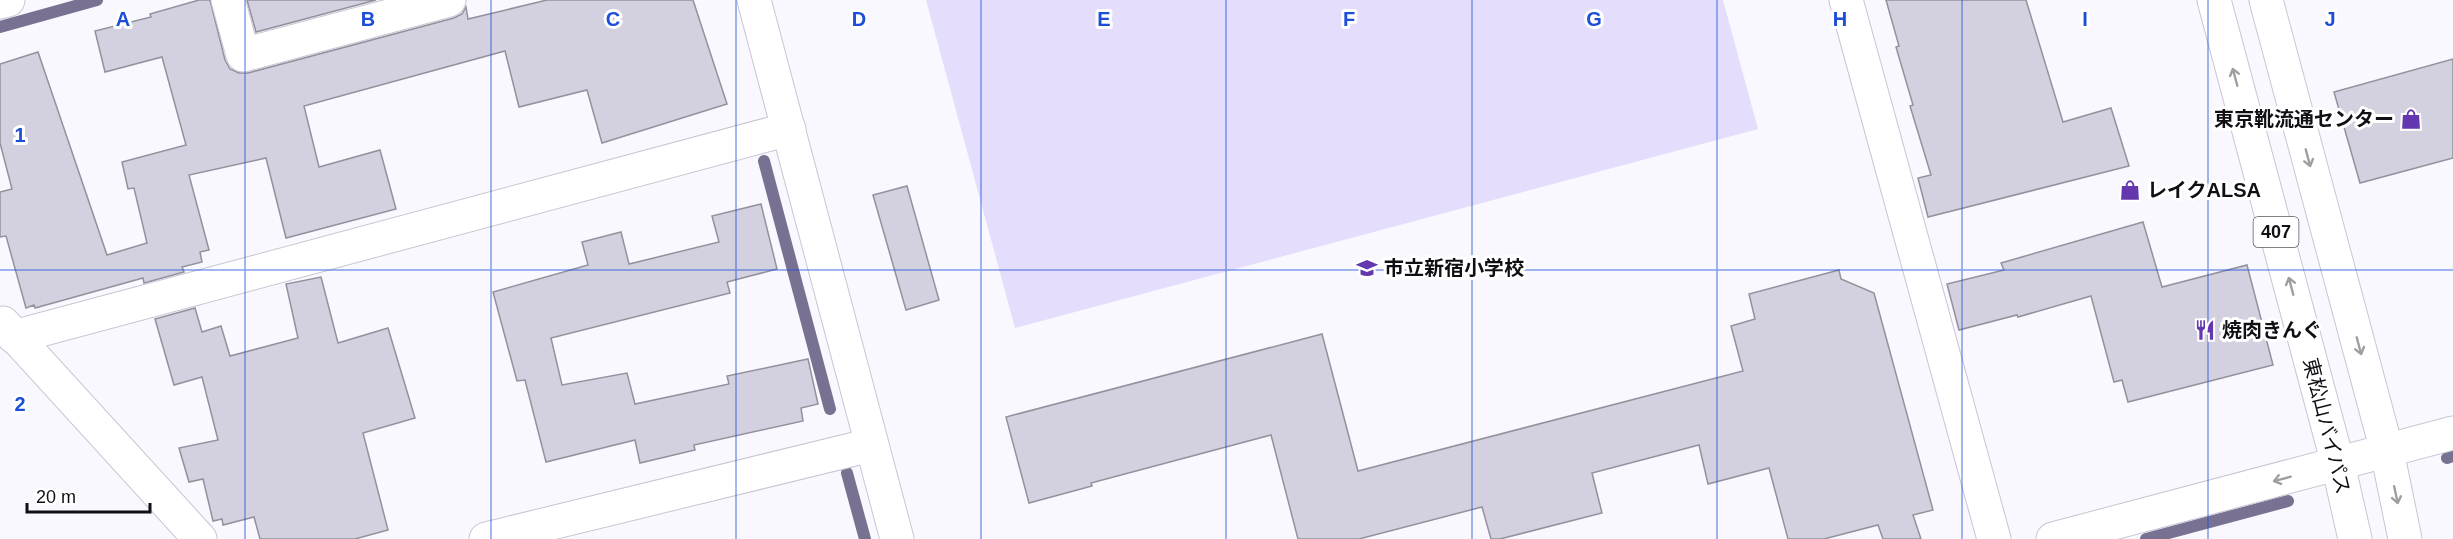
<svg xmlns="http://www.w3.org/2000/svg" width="2453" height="539" font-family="Helvetica,'Noto Sans JP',sans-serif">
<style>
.green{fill:#e4defc}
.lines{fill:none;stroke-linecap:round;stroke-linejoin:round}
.stream{stroke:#787191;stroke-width:12}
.building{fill:#d3d1df;stroke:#93919e;stroke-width:1.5}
.street-casing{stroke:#c8c6d4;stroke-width:35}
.secondary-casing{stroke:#c8c6d4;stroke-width:35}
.highway-casing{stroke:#c8c6d4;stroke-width:35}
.street{stroke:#fff;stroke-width:33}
.secondary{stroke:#fff;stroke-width:33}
.highway{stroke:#fff;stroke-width:33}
.oneway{stroke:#9f9fa1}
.grid{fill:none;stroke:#1d4ed8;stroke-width:1.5;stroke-opacity:0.55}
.labels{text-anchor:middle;stroke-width:6;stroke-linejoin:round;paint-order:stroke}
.shield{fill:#fff;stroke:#58575a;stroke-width:1.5}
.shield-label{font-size:18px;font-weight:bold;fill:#100f14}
.poi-label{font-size:20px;font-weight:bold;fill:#100f14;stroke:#fff;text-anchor:start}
.street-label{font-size:20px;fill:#100f14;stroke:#fff}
.grid-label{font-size:20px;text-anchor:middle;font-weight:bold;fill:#1d4ed8;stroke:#fff;stroke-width:6;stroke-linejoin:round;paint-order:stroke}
</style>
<rect width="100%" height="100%" fill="#f9f8fe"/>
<!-- green -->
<path class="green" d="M926 0H1723L1758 129 1015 328Z"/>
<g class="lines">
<!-- stream -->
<g class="stream">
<path d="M0 27 97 0"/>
<path d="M764 161 830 409"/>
<path d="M2447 458 2453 456"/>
<path d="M847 473 865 539"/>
<path d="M2146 539 2288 501"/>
</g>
</g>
<!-- building -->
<g class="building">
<path d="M199 0H210L225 60 230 69 239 73H248L454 18 462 14 466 7 468 19 547 0H693L727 104 602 143 587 90 519 107 505 51 304 106 319 167 380 150 396 209 286 238 266 158 189 175 209 250 200 252 202 262 182 267 184 272 144 283 143 278 35 308 34 305 26 308 6 236 0 237V192L12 189 0 143V64L38 52 107 255 147 243 134 188 128 189 122 162 186 145 162 57 105 72 95 31 151 17 150 14Z"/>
<path d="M247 0H376L256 32Z"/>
<path d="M1886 0H2026L2063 122 2111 108 2129 166 1928 217 1918 178 1931 175 1910 106 1913 105 1896 47 1899 46Z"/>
<path d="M2453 59V158L2360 183 2334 92Z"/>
<path d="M907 186 939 300 906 310 873 195Z"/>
<path d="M761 204 777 269 727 282 730 293 551 338 562 385 627 373 635 404 729 384 727 376 808 359 818 404 801 408 803 421 694 445 695 450 640 463 635 440 546 462 525 380 517 381 493 292 588 265 582 242 621 232 629 264 719 242 712 216Z"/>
<path d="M2143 222 2162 287 2247 265 2273 365 2128 402 2122 380 2114 382 2091 296 2018 317 2017 315 1959 330 1947 284 2004 270 2001 263Z"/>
<path d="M1839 270 1841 279 1874 293 1933 510 1913 515 1921 539H1883L1878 525 1824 539H1788L1769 468 1708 484 1699 445 1592 473 1602 513 1500 539H1491L1482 507 1359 539H1298L1271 435 1091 483 1092 486 1029 503 1006 417 1322 334 1358 471 1743 371 1731 326 1755 319 1749 294Z"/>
<path d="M321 277 338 343 388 328 415 418 363 433 388 530 355 539H260L254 517 223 525 222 519 213 521 203 479 189 482 179 448 218 440 202 377 174 385 155 319 195 308 202 332 221 326 230 356 298 338 286 284Z"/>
</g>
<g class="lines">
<!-- street casing -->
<g class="street-casing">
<g id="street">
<path d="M228 0 243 55 449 0"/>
<path d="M1846 0 1994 539"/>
<path d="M0 2 8 0"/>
<path d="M3 323 200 539"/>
<path d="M14 337 789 129"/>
<path d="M486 539 871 445"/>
<path d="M2053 539 2453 433"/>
</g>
</g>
<!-- secondary casing -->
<g class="secondary-casing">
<path id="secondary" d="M754 0 897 539"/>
</g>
<!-- highway casing -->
<g class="highway-casing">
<g id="highway">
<path d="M2214 0 2338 464 2355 539"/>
<path d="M2266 0 2387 451 2405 539"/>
</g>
</g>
<!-- street -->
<use href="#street" class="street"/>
<!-- secondary -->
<use href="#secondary" class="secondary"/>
<!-- highway -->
<use href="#highway" class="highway"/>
</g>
<!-- one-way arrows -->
<defs><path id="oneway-shaft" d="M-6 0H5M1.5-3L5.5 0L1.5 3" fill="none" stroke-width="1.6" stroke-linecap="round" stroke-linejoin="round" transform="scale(1.5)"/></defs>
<g class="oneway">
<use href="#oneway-shaft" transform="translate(2235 77) rotate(-105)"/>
<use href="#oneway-shaft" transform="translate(2308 158) rotate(75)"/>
<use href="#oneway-shaft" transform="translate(2291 286) rotate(-105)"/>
<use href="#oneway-shaft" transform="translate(2359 346) rotate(75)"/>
<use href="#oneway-shaft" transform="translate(2282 479) rotate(165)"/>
<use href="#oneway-shaft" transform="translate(2396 495) rotate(78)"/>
</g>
<!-- grid -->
<path class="grid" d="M245 0V539M491 0V539M736 0V539M981 0V539M1226 0V539M1472 0V539M1717 0V539M1962 0V539M2208 0V539M0 270H2453"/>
<!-- icons -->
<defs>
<g id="shop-bare" transform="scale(1.62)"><path d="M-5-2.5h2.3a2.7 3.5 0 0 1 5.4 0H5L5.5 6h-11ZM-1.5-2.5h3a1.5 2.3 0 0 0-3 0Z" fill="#6338af" stroke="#fff" stroke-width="2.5" paint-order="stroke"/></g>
<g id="school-bare" transform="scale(1.62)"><path d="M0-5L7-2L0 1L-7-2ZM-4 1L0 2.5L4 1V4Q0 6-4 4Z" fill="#6338af" stroke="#fff" stroke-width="2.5" paint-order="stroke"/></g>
<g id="restaurant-bare" transform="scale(1.62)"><path d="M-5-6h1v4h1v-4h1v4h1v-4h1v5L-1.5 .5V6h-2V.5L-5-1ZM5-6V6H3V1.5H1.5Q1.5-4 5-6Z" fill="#6338af" stroke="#fff" stroke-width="2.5" paint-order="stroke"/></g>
</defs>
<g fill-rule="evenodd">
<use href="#shop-bare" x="2411" y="119"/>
<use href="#shop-bare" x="2130" y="190"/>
<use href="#school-bare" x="1367" y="268"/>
<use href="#restaurant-bare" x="2205" y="330"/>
</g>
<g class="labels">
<!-- shield labels -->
<rect class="shield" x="2253.5" y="217" width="45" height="30" rx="4.5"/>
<g class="shield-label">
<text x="2276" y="238">407</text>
</g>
<!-- poi labels -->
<g class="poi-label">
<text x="2394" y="126" text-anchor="end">東京靴流通センター</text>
<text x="2147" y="197">レイクALSA</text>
<text x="1384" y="275">市立新宿小学校</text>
<text x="2222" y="337">焼肉きんぐ</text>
</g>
<!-- street labels -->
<g class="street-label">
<text transform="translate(2327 426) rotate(76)" y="7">東松山バイパス</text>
</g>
</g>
<g class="grid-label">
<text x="123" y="26">A</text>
<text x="368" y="26">B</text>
<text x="613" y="26">C</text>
<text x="859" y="26">D</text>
<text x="1104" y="26">E</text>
<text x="1349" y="26">F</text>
<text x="1594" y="26">G</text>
<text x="1840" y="26">H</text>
<text x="2085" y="26">I</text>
<text x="2330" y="26">J</text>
<text x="20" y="142">1</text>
<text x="20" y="411">2</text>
</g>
<!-- scale -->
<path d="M27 503v9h123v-9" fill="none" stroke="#100f14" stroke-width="3"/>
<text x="36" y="503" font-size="18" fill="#100f14" stroke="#ffffff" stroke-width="4.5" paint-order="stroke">20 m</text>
</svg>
